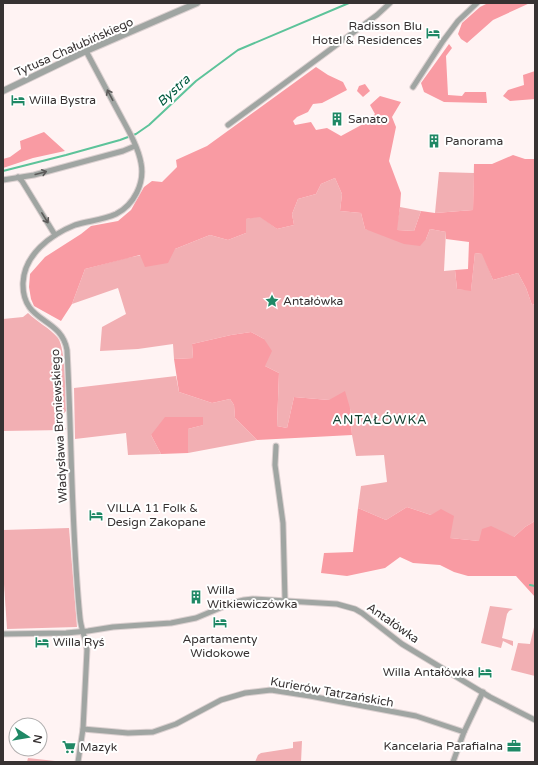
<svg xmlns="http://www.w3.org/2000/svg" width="538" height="765" font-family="'Varela Round',sans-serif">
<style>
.green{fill:#f2afb3}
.forest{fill:#f99ba3}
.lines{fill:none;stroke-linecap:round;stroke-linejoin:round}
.stream{stroke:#5dc39a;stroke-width:2}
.minor-casing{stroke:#dbd0d0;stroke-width:7}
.tertiary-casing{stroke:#dbd0d0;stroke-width:8}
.minor{stroke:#a0a5a2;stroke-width:5}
.tertiary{stroke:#a0a5a2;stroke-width:6}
.oneway{stroke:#5c5a59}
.labels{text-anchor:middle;stroke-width:4;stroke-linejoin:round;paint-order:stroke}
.poi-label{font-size:12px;fill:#373232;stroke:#fff;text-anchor:start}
.street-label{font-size:12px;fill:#373232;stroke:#fff}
.water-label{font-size:13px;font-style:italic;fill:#01593e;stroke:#fff}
.neighbourhood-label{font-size:13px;letter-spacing:1px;fill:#114130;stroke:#fff}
</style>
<rect width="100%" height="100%" fill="#fff3f3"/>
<!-- green -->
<g class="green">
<path d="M439 172 474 173 473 210 435 213Z"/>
<path d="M335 178 342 194 340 211 361 213 365 229 426 239 430 229 446 232 444 271 455 270 457 289 471 290 475 253 483 254 493 280 518 273 526 288 532 305 535 304V521L525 527 514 537 479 541 450 538 431 515 407 507 386 520 358 508 361 486 387 482 384 455 356 456 352 435 350 408 329 400 294 397 287 428 277 426 279 373 265 366 264 339 251 332 231 335 192 344 193 358 174 359 173 344 138 349 100 351 102 327 126 314 118 288 72 304 85 269 126 258 175 249 210 235 228 240 246 233V219L260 216 277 229 294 225 292 214 298 199 316 194 321 184Z"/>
<path d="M400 207 421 211 414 231 396 230Z"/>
<path d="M28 313C37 322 50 328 58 338 66 349 65 396 66 411L60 417V422L66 429 64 430 3 431V319L23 317Z"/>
<path d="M176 376 179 392 212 403 230 399 234 405 235 418 257 440 188 453V429L203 425 151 435 161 454 128 455 126 433 75 439 74 388Z"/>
<path d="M69 528 77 627 7 629 3 569V530Z"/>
<path d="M490 606 513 609 509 611 507 614 502 638 513 641V646L503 641 501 648 481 643Z"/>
<path d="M535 623V676L511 670 518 643 530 644Z"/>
<path d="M302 741 301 762H255L258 755 261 753 293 748V742Z"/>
<path d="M28 758 64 762H27Z"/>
</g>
<!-- forest -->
<g class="forest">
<path d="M488 3H530L493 20 467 43 461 39 458 34 462 23 480 7Z"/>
<path d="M449 44 452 48 446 56 448 95 462 96 465 92H486L487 103 444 102 424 92 421 83Z"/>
<path d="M316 67 328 75 343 82 347 90 322 103 313 104 308 112 297 117 293 121 295 125 311 122 316 130 327 128 341 136 365 123 375 114 370 105 380 96 401 102 392 117 396 127 389 161 401 193 400 207 397 230 414 231 421 211 435 213 473 210 474 164H492L513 155 525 159H535V304L532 305 526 288 518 273 493 280 482 254 475 253 471 291 457 289 455 270 468 269 469 242 446 239V232L430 229 426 239 420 246 404 244 365 229 361 213 340 211 342 194 335 178 321 184 316 194 298 199 292 214 294 225 277 229 260 217 246 219V233L228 240 210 235 175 249 168 263 145 267 140 255 85 269 72 304 61 321 34 306 31 299 29 287 30 274 45 257 81 234 91 226 118 221 131 210 144 187 152 181 162 182 177 167 176 160 207 146Z"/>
<path d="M535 71V99L510 101 503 96 508 90 524 85 523 75Z"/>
<path d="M365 84 370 91 363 97 357 91 359 86Z"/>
<path d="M44 132 65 151 33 158 3 168V159L10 157 21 149 20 141Z"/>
<path d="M251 332 264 339 272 351 265 366 279 373 277 426 287 428 294 397 329 400 345 391 350 408 352 435 257 440 235 418 234 405 230 399 212 403 179 392 174 359 193 358 192 344 231 335Z"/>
<path d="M165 417H203V425L188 429V453L161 454 151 435Z"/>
<path d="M407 507 431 515 441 509 454 516 450 538 479 541 482 529 491 526 514 537 525 527 535 521V597L516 576H468L454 572 440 565 413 563 400 557 385 568 347 576 321 573 324 553 353 552 358 508 386 520Z"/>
</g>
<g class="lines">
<!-- stream -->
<g class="stream">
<path d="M3 171 66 155 120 140 136 134 149 125 196 81 238 50 349 3"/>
<path d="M530 585 535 586"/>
</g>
<!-- minor casing -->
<g class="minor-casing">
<g id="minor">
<path d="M413 87 443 41 458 21 477 3"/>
<path d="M228 125 377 15 390 3"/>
<path d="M18 177 22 181 55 235"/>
<path d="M3 180 34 175 123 151 135 146"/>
<path d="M276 446 275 465 283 523 285 600"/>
<path d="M3 634 66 633 88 631 113 627 171 623 196 618 232 603 244 600 253 599 337 604 355 609 362 613 402 644 490 697 535 720"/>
<path d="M83 729 128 733 153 732 176 724 221 700 245 693 271 690 310 696 416 716 464 732"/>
<path d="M78 762 83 729 87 650C86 639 81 629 80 618 71 529 72 440 67 350 61 316 22 324 23 283 24 255 50 235 75 225 88 221 103 220 116 214 134 205 145 183 141 163 138 146 127 128 119 113 108 92 97 72 86 51"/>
<path d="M453 762 464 732 483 692"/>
</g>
</g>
<!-- tertiary casing -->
<g class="tertiary-casing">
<path id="tertiary" d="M3 91 86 51 197 3"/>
</g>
<!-- minor -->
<use href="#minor" class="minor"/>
<!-- tertiary -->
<use href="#tertiary" class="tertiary"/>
</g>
<!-- one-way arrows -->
<defs><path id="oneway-shaft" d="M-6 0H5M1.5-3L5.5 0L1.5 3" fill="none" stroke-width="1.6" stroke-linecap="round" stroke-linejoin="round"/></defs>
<g class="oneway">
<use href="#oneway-shaft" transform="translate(110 95) rotate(-118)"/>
<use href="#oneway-shaft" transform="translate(41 173) rotate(-15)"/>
<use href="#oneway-shaft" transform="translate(45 218) rotate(58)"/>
</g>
<!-- icons -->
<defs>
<g id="hotel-bare" transform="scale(1.08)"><path d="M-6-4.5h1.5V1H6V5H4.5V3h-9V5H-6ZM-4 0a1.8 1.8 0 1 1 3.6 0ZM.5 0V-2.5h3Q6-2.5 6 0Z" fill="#1f8865" stroke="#fff" stroke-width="2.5" paint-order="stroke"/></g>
<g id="building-bare" transform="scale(1.08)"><path d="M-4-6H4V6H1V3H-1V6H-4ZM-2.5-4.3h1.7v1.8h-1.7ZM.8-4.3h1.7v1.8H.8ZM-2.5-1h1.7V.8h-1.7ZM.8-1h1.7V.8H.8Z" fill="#1f8865" stroke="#fff" stroke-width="2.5" paint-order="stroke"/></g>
<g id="sight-bare" transform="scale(1.08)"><path d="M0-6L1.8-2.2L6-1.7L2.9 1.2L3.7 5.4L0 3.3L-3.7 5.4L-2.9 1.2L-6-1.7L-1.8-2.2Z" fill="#1f8865" stroke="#fff" stroke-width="2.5" paint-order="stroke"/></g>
<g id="office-bare" transform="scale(1.08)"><path d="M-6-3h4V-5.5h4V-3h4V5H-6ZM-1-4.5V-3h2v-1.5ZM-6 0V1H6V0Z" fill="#1f8865" stroke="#fff" stroke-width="2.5" paint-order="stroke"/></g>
<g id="supermarket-bare" transform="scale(1.08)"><path d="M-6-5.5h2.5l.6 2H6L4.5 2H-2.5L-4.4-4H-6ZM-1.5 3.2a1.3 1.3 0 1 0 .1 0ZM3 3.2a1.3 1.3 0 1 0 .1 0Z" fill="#1f8865" stroke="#fff" stroke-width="2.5" paint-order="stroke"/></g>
</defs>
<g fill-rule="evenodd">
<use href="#hotel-bare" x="433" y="33"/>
<use href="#hotel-bare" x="18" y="100"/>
<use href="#building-bare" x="337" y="119"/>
<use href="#building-bare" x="434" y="141"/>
<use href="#sight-bare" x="272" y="301"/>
<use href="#hotel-bare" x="96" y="515"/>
<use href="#building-bare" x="196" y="597"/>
<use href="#hotel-bare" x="220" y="622"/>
<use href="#hotel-bare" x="42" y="642"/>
<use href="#hotel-bare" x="485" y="672"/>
<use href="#office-bare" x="514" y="746"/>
<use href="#supermarket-bare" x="69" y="747"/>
</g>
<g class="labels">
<!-- poi labels -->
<g class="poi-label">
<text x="422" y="30" text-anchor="end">Radisson Blu<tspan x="422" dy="14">Hotel &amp; Residences</tspan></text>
<text x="29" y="104">Willa Bystra</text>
<text x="348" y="123">Sanato</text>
<text x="445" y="145">Panorama</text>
<text x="283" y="305">Antałówka</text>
<text x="107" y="512">VILLA 11 Folk &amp;<tspan x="107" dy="14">Design Zakopane</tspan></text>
<text x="207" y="594">Willa<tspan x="207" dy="14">Witkiewiczówka</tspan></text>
<text x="220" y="643" text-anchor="middle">Apartamenty<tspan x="220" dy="14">Widokowe</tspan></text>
<text x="53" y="646">Willa Ryś</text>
<text x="474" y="676" text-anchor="end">Willa Antałówka</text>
<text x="503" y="750" text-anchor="end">Kancelaria Parafialna</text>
<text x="80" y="751">Mazyk</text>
</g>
<!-- street labels -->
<g class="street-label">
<text transform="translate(74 47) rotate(-24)" y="4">Tytusa Chałubińskiego</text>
<text transform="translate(59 426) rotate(-93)" y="4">Władysława Broniewskiego</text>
<text transform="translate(393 623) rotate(35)" y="4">Antałówka</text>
<text transform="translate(332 692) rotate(10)" y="4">Kurierów Tatrzańskich</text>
</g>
<!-- water labels -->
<g class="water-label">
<text transform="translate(173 90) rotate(-43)" y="5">Bystra</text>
</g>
<!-- neighbourhood labels -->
<g class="neighbourhood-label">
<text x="380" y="424">ANTAŁÓWKA</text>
</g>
</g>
<!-- border -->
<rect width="538" height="765" fill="none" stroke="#373232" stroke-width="8"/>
<!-- north arrow -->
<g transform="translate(28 737) rotate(102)"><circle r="19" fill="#ffffff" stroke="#afadad"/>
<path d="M0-3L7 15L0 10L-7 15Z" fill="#1f8865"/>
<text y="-6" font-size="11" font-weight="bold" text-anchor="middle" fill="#373232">N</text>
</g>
</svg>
